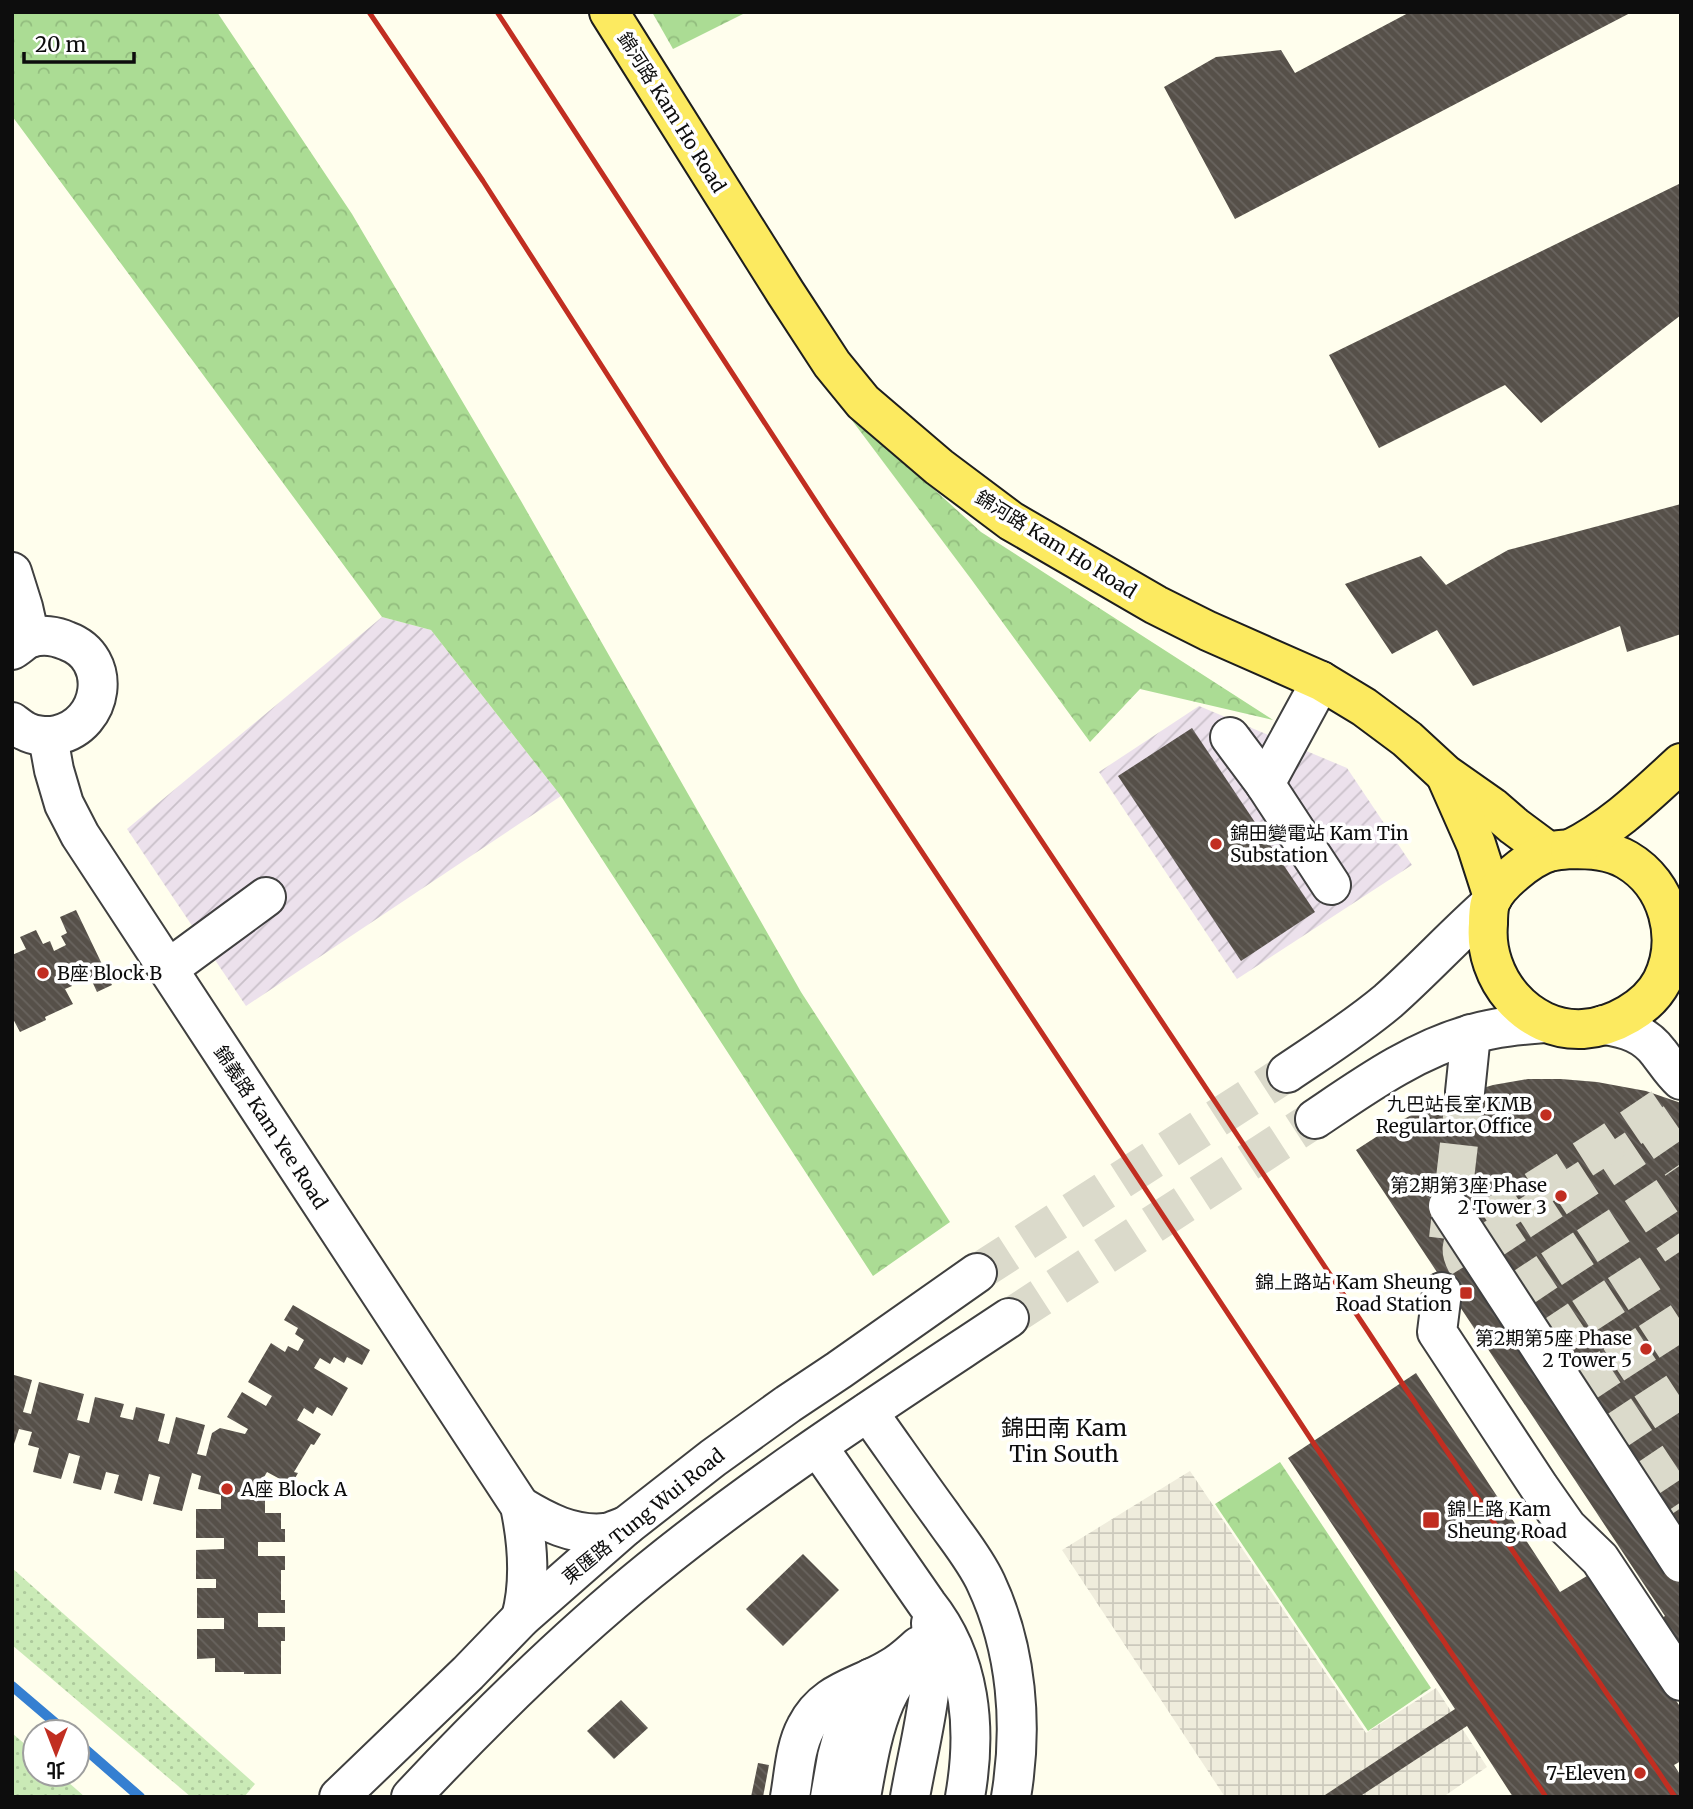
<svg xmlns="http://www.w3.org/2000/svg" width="1693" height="1809" font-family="Merriweather,'Noto Sans TC',serif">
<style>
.industrial{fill:url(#industrial-furrows)}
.grass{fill:url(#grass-dots)}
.forest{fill:url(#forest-crowns)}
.plaza{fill:url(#plaza-grid)}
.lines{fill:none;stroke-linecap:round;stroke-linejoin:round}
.stream{stroke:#357fd1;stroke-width:10}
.building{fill:url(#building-back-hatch)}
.minor-tunnel{stroke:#dbdacb;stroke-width:38;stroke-dasharray:38 19;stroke-linecap:butt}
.minor-casing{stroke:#404040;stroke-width:42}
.major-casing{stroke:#1e1e1e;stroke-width:42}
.minor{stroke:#fff;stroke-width:38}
.major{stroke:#fcea60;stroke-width:38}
.rail{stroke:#c12e21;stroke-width:5}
.minor-bridge-casing{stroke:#404040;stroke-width:42;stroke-linecap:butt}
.minor-bridge{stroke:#fff;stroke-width:38}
.poi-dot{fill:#c12e21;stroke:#fff;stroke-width:2.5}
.labels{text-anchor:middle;stroke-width:7;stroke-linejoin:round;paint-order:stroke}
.street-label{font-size:19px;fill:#0d0d0d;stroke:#fff}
.poi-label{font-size:19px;fill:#0d0d0d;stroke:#fff;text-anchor:end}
.quarter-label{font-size:23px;fill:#0d0d0d;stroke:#fff}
</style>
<defs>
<pattern id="industrial-furrows" width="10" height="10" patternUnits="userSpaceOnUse" patternTransform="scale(1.75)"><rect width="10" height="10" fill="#ece1ec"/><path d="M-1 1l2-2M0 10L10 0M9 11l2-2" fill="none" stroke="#c9c0c9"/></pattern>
<pattern id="grass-dots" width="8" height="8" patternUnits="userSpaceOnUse" patternTransform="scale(1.75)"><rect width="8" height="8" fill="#caeab6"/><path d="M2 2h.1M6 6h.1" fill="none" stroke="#acc89b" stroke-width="1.8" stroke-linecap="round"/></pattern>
<pattern id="forest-crowns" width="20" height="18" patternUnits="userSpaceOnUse" patternTransform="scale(1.75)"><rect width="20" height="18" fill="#abdc94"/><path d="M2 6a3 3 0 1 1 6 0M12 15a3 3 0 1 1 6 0" fill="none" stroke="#92bc7e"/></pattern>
<pattern id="plaza-grid" width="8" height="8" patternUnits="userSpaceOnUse" patternTransform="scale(1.75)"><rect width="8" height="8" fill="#efecdc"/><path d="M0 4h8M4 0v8" fill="none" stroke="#ccc9bc"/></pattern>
<pattern id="building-back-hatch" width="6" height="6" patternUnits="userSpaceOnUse" patternTransform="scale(1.75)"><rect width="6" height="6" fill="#565049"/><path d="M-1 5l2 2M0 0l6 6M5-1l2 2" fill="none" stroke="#69645f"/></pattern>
</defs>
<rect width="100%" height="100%" fill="#fffeed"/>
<!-- industrial -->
<g class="industrial">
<path d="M382 617 431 630 561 796 246 1006 127 829Z"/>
<path d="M1199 706 1347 768 1412 865 1237 979 1099 772Z"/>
</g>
<!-- grass -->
<g class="grass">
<path d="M12 1568 255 1784 244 1797H191L12 1645Z"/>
<path d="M12 1733 35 1753V1774H59L85 1797H12Z"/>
</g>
<!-- forest -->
<g class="forest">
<path d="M12 12H217L352 214 521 501 801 992 950 1222 873 1276 561 796 431 630 382 617 12 116Z"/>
<path d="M652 12H747L673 49Z"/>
<path d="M839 403 981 532 1273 720 1140 689 1090 742 971 579Z"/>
<path d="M1280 1462 1431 1688 1368 1731 1215 1504Z"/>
</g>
<!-- plaza -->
<path class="plaza" d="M1190 1471 1366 1733 1436 1688 1487 1767 1443 1797H1225L1062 1550Z"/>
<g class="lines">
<!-- stream -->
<g class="stream">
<path d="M12 1686 66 1732"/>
<path d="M77 1742 140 1797"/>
</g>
</g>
<!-- building -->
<g class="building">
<path d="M1410 12H1632L1235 219 1164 87 1216 57 1281 50 1295 73Z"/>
<path d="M1681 183V315L1541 423 1505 385 1379 448 1329 355Z"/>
<path d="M1681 504V634L1627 652 1620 626 1473 686 1437 630 1392 654 1345 584 1421 556 1446 585 1508 550Z"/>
<path d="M1192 728 1315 912 1241 961 1118 776Z"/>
<path d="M76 910 112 985 97 992 90 977 84 980 79 970 67 976 72 986 65 989 73 1004 45 1017 46 1020 20 1032 12 1017V955L26 949 20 937 36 930 43 944 50 941 54 951 66 945 61 936 67 933 60 917Z"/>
<path d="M1528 1079H1561L1597 1082 1646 1091 1681 1103V1657L1657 1672 1681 1708V1761L1674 1765 1681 1776V1797H1513L1467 1726 1359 1797H1322L1455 1709 1288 1458 1416 1373 1560 1592 1592 1573 1634 1636 1665 1616 1356 1150 1404 1119 1434 1103 1493 1085Z"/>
<path d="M293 1305 370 1350 362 1365 347 1357 344 1363 334 1357 330 1364 320 1358 314 1368 348 1388 332 1416 317 1407 313 1414 304 1408 297 1420 321 1434 314 1445 311 1444 294 1472 298 1473 291 1485 267 1472 260 1484 255 1482 250 1500H265V1513H281V1529H285V1542H258V1556H285V1570H281V1600H285V1613H258V1627H285V1641H281V1674H244V1672H215V1658L197 1659V1629H224V1618H197V1588H216V1579H196V1550L224 1549V1538H196V1509H221V1495L198 1489 201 1476 192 1473 182 1511 153 1504 160 1477 149 1474 142 1501 114 1493 119 1475 106 1472 101 1490 73 1483 80 1456 69 1453 61 1479 33 1472 39 1448 28 1445 32 1432 19 1429 12 1450V1382L14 1375 32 1380 23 1412 31 1414 39 1382 84 1394 77 1420 89 1423 95 1397 124 1404 120 1417 133 1420 136 1407 165 1414 158 1441 169 1444 176 1417 205 1425 197 1454 206 1456 212 1433 220 1428 245 1434 248 1429 227 1417 242 1392 266 1406 272 1396 248 1382 271 1343 285 1352 288 1346 298 1351 304 1340 295 1334 298 1328 284 1320Z"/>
<path d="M803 1554 839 1590 783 1646 746 1609Z"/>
<path d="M621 1700 648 1728 614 1759 587 1731Z"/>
<path d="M758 1763 769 1765 763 1797H751Z"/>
</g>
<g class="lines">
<!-- minor-tunnel -->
<g class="minor-tunnel">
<path d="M1648 1117 1681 1165"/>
<path d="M1609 1143 1681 1251"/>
<path d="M1562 1172 1681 1356"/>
<path d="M1526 1195 1681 1433"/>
<path d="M1489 1219 1681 1508"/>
<path d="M1448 1239 1465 1092"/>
<path d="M1467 1265C1459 1252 1460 1244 1469 1232L1609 1143 1674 1099"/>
<path d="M977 1273 1287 1073"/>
<path d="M1009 1318 1315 1119"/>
</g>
<!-- minor casing -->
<g class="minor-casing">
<g id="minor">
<path d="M12 572 23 607 30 638"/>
<path d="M12 650C18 647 24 640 30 638 42 634 56 636 67 641 114 658 104 725 57 735 47 737 34 736 25 731 21 729 16 725 12 722"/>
<path d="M48 737 54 770 64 804 80 835 520 1506C528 1544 531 1581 521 1618"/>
<path d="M1230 737 1265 784 1331 885"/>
<path d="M1265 784 1321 681"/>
<path d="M168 969 266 897"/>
<path d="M1604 1025C1626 1028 1645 1034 1659 1053 1666 1062 1672 1072 1681 1080"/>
<path d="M1287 1073C1321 1050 1356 1028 1388 1001 1423 970 1454 936 1489 905"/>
<path d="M1465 1092 1471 1034"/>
<path d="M1315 1119C1364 1086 1414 1050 1472 1034 1496 1027 1521 1025 1546 1023"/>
<path d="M1442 1292 1437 1332 1539 1487 1567 1527 1600 1559 1681 1681"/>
<path d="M868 1412C893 1447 917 1482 942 1516 957 1538 975 1559 986 1583 1017 1649 1023 1726 1011 1797"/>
<path d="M818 1447 927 1604C971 1659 977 1729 965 1797"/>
<path d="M520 1506C546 1522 573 1536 605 1533 612 1532 619 1528 626 1526"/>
<path d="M339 1797 468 1673 521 1618 626 1526 713 1458 788 1404 839 1370 977 1273"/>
<path d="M411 1797C486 1717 564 1640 649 1571 762 1479 887 1399 1009 1318"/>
<path d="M790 1797C794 1775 795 1747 806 1727 824 1691 857 1688 889 1669 901 1663 910 1654 919 1646"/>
<path d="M830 1797 837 1757 847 1720 871 1678"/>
<path d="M861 1797C867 1764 872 1731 885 1701 892 1685 901 1672 911 1658"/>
<path d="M910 1797C920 1740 937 1682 931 1623"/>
</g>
</g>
<!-- major casing -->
<g class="major-casing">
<g id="major">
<path d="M609 12 785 292 832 364 863 402 939 467 1011 521 1156 605 1208 631 1321 681 1364 707 1407 739 1445 774 1492 807 1514 826 1549 852"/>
<path d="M1446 776 1476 844 1493 897"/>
<path d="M1570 849C1590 849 1610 850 1627 860 1668 884 1683 938 1662 981 1648 1008 1613 1027 1583 1029 1527 1032 1483 978 1488 924 1488 918 1488 910 1490 903 1497 884 1530 858 1549 852 1556 850 1563 850 1570 849Z"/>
<path d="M1570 849C1613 828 1646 795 1681 763"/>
</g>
</g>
<!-- minor -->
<use href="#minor" class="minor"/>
<!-- major -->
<use href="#major" class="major"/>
<!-- rail -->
<g class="rail">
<path d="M369 12 483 181 666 466 1278 1389 1546 1797"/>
<path d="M497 12 826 517 1367 1330 1675 1797"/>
</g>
<!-- minor-bridge casing -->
<g class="minor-bridge-casing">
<path id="minor-bridge" d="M1448 1206 1681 1563"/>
</g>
<!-- minor-bridge -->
<use href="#minor-bridge" class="minor-bridge"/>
</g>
<!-- markers -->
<g class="poi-dot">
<circle cx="1216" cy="844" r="7"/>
<circle cx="43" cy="973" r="7"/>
<circle cx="1546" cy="1115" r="7"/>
<circle cx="1561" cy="1196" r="7"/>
<rect x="1459" y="1286" width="14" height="14" rx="3.5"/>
<circle cx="1646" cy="1349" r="7"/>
<circle cx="227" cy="1489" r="7"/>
<rect x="1422" y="1511" width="18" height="18" rx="3.5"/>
<circle cx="1640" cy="1773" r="7"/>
</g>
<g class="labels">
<!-- street labels -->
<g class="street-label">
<text transform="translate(672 112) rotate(58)" y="7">錦河路 Kam Ho Road</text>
<text transform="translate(1056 544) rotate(32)" y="7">錦河路 Kam Ho Road</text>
<text transform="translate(271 1127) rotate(57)" y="7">錦義路 Kam Yee Road</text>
<text transform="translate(643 1516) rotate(-39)" y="7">東匯路 Tung Wui Road</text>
</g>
<!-- poi labels -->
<g class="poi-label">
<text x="1230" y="840" text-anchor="start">錦田變電站 Kam Tin<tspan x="1230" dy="22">Substation</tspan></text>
<text x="57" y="980" text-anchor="start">B座 Block B</text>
<text x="1532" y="1111">九巴站長室 KMB<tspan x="1532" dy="22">Regulartor Office</tspan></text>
<text x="1547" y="1192">第2期第3座 Phase<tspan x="1547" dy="22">2 Tower 3</tspan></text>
<text x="1452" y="1289">錦上路站 Kam Sheung<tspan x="1452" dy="22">Road Station</tspan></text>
<text x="1632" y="1345">第2期第5座 Phase<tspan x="1632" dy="22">2 Tower 5</tspan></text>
<text x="241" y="1496" text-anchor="start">A座 Block A</text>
<text x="1447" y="1516" text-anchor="start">錦上路 Kam<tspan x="1447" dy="22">Sheung Road</tspan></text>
<text x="1626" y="1780">7-Eleven</text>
</g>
<!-- quarter labels -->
<g class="quarter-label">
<text x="1064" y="1436">錦田南 Kam<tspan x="1064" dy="26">Tin South</tspan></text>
</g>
</g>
<!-- border -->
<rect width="1693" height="1809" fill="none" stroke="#0d0d0d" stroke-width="28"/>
<!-- north arrow -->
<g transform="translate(56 1753) rotate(180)"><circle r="33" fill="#ffffff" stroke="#9e9e9e" stroke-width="2"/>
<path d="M0-5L12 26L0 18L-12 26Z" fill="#c12e21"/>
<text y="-10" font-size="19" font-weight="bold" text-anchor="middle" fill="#0d0d0d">北</text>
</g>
<!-- scale -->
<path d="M24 52v10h110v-10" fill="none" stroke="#0d0d0d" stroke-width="3.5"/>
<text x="35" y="52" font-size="21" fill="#0d0d0d" stroke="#ffffff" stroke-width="5" paint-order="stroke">20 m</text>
</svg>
